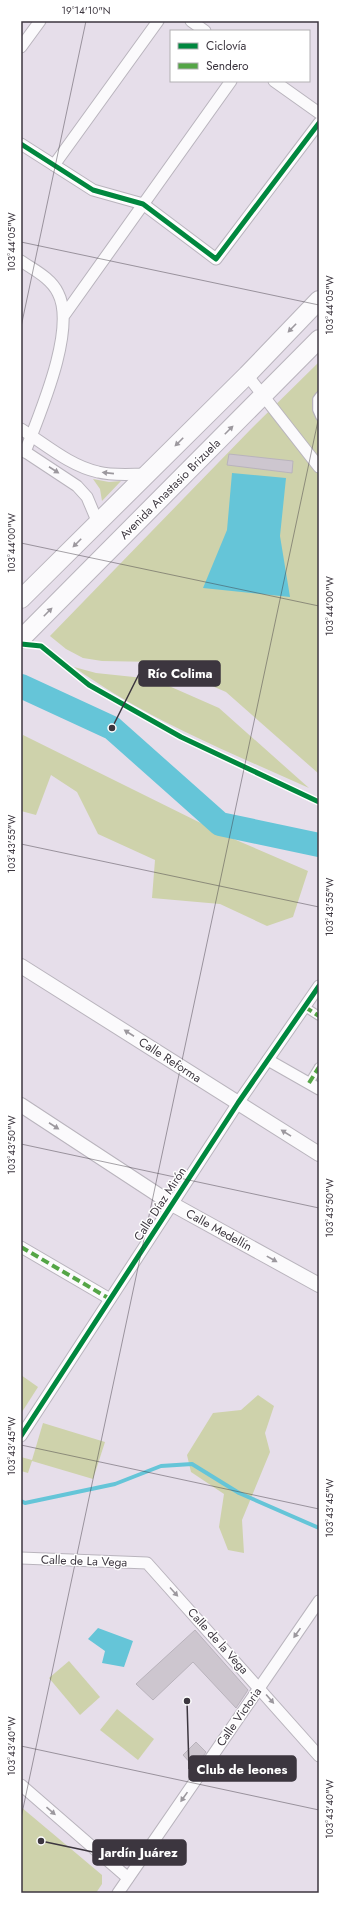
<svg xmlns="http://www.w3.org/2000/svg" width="340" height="1914" font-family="Jost,sans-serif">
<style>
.green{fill:#ced2ab}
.water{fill:#65c5d8}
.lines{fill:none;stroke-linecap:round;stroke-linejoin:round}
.stream{stroke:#65c5d8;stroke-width:4}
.river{stroke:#65c5d8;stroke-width:24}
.building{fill:#cdc6cf;stroke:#b9b3bc}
.service-casing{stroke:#b9b4bd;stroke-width:8}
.pedestrian-casing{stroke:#b9b4bd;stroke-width:10}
.minor-casing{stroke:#b9b4bd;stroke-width:13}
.tertiary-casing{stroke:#b9b4bd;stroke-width:16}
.primary-casing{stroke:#b9b4bd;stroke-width:20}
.service{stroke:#fbfafc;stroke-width:5.5}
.pedestrian{stroke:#fbfafc;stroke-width:8}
.minor{stroke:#fbfafc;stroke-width:11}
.tertiary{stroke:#fbfafc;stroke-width:14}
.primary{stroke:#fbfafc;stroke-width:18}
.quiet{stroke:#54a546;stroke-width:4;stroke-dasharray:8 4;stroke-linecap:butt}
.cycleway-casing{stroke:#fff;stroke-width:8}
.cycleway{stroke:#00873e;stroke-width:5}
.oneway{fill:#9c989e}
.ticks{fill:none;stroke:#3c363f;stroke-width:1;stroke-opacity:0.45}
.labels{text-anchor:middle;stroke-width:3;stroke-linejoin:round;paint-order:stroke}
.street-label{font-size:12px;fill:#3c363f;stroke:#fff}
.leader{fill:none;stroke:#3c363f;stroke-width:1.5}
.callout-dot{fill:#3c363f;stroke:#fff;stroke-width:1.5}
.callout{fill:#3c363f;stroke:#3c363f;stroke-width:1.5}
.callout-label{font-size:13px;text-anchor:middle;font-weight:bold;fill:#fff}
.neatline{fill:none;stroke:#3c363f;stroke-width:1.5}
.ticks-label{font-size:10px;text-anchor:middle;fill:#3c363f}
</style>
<rect width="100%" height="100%" fill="#e6deea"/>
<!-- green -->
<g class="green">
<path d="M319 362V774L226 692 157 662 102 661 83 658 66 649 50 636 251 429Z"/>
<path d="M93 479 109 482 121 481 102 501 100 489Z"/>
<path d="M74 667 96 673 153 679 219 708 309 788C229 752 146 719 74 667Z"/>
<path d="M23 735 229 837 308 871 293 917 267 926 220 904 152 898 155 860 98 834 77 792 51 775 36 815 21 811V741Z"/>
<path d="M21 1375 38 1387 22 1412 21 1411Z"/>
<path d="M258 1395 274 1406 265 1433 270 1452 242 1520 244 1553 228 1550 219 1527 224 1494 191 1472 187 1455 213 1413 241 1410Z"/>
<path d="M43 1423 105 1442 93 1479 32 1461 28 1473 21 1471V1457L32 1460Z"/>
<path d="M69 1661 100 1697 80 1715 49 1678Z"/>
<path d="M117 1709 154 1739 138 1760 100 1730Z"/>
<path d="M21 1807 102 1875V1884L96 1893H21Z"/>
</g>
<!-- water -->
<g class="water">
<path d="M232 473 286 478 280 536 290 597 203 588 227 530Z"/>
<path d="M98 1628 133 1641 124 1667 102 1663 105 1651 88 1639Z"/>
</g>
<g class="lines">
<!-- stream -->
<path class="stream" d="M21 1501 25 1503 115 1484 161 1466 192 1464 239 1493 319 1528"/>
<!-- river -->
<path class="river" d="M21 686 112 728 220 824 319 845"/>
</g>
<!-- building -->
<g class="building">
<path d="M229 454 293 461 292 473 227 465Z"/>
<path d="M195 1630 248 1690 236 1708 193 1662 153 1700 136 1684Z"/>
<path d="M196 1742 206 1752 195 1768 183 1755Z"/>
</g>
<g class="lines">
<!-- service casing -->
<g class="service-casing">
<path id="service" d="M319 395 316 399V410L319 417"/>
</g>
<!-- pedestrian casing -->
<g class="pedestrian-casing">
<g id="pedestrian">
<path d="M305 1007 319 1016"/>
<path d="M309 1083 319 1067"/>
</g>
</g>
<!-- minor casing -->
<g class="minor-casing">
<g id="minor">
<path d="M191 21 205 31"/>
<path d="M21 47 40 21"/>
<path d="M274 81 319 113"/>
<path d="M21 144 93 190 143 204 216 259 319 123"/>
<path d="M54 165 158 21"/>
<path d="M21 261C34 270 51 278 58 293 77 329 39 415 25 452"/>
<path d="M65 314 231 81"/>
<path d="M247 375 319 467"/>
<path d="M21 429C45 444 70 466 98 472 114 476 131 474 147 474"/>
<path d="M21 449 77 486 87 497 98 523"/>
<path d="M268 1060 319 1089"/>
<path d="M21 1247 110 1299"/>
<path d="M21 1436 238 1103 319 986"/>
<path d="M21 1558 147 1563 319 1756"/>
<path d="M21 1785 128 1878"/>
<path d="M118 1893 319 1601"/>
</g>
</g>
<!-- tertiary casing -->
<g class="tertiary-casing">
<g id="tertiary">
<path d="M21 966 319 1154"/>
<path d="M21 1105 172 1204 319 1285"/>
</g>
</g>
<!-- primary casing -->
<g class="primary-casing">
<g id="primary">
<path d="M21 599 247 375 319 300"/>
<path d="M21 639 319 339"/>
</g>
</g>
<!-- service -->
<use href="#service" class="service"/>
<!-- pedestrian -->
<use href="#pedestrian" class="pedestrian"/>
<!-- minor -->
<use href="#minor" class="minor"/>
<!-- tertiary -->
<use href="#tertiary" class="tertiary"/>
<!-- primary -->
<use href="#primary" class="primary"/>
<!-- quiet -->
<g class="quiet">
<path d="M305 1007 319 1016"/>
<path d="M309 1083 319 1067"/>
<path d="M21 1247 110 1299"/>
</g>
<!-- cycleway casing -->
<g class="cycleway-casing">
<g id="cycleway">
<path d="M21 144 93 190 143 204 216 259 319 123"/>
<path d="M21 644 41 646 89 685 181 737 319 802"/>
<path d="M21 1436 238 1103 319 986"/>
</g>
</g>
<!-- cycleway -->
<use href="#cycleway" class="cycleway"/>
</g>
<!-- one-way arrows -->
<defs><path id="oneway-solid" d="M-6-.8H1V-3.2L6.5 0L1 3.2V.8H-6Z"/></defs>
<g class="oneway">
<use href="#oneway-solid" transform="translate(292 328) rotate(134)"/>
<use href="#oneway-solid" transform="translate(229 430) rotate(-45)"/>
<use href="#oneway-solid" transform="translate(179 442) rotate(135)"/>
<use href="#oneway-solid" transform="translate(54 470) rotate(33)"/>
<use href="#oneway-solid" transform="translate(108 473) rotate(-174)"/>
<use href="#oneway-solid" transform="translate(77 543) rotate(135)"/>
<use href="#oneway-solid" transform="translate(48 612) rotate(-45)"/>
<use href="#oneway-solid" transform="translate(129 1033) rotate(-147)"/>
<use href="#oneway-solid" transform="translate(54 1126) rotate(33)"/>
<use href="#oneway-solid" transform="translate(286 1133) rotate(-148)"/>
<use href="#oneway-solid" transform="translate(272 1259) rotate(29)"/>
<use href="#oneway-solid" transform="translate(174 1592) rotate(48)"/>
<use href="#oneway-solid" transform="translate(297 1633) rotate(125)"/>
<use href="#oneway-solid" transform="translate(270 1699) rotate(49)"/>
<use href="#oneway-solid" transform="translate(184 1797) rotate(125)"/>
<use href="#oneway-solid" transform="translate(51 1811) rotate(41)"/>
</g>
<!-- ticks -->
<path class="ticks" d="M21 242 319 305M21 327 86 21M21 543 319 606M21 844 319 907M21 1144 319 1208M21 1445 319 1509M21 1746 319 1810M21 1818 319 416"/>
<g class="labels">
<!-- street labels -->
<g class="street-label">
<text transform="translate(170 489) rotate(-45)" y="4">Avenida Anastasio Brizuela</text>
<text transform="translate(170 1060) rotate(33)" y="4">Calle Reforma</text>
<text transform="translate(160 1204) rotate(-57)" y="4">Calle Díaz Mirón</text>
<text transform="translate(219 1230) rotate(29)" y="4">Calle Medellín</text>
<text transform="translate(84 1561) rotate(2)" y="4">Calle de La Vega</text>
<text transform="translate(218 1641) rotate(48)" y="4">Calle de la Vega</text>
<text transform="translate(239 1717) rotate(-55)" y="4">Calle Victoria</text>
</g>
</g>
<!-- callouts -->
<path class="leader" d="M112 728L139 674M187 1701L189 1769M41 1841L93 1852"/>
<g class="callout-dot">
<circle cx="112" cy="728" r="4"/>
<circle cx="187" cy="1701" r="4"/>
<circle cx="41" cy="1841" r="4"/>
</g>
<g class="callout">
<rect x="139" y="661" width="81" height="25" rx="4"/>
<rect x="189" y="1756" width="107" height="25" rx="4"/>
<rect x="93" y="1840" width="93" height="25" rx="4"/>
</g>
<g class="callout-label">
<text x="180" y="678">Río Colima</text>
<text x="242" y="1774">Club de leones</text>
<text x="139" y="1857">Jardín Juárez</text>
</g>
<!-- border -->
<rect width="340" height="1914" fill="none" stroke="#ffffff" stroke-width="44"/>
<!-- legend -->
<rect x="170" y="30" width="140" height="52" fill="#ffffff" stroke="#b1afb2"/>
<rect x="178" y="43" width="20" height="6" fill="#00873e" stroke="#b1afb2"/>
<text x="206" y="50" font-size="12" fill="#3c363f">Ciclovía</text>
<rect x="178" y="63" width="20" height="6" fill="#54a546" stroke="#b1afb2"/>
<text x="206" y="70" font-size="12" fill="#3c363f">Sendero</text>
<rect x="22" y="22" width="296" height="1870" class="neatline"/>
<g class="ticks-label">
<text x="86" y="14">19°14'10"N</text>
<text transform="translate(11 242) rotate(-90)" y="4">103°44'05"W</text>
<text transform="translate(329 305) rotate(-90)" y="4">103°44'05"W</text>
<text transform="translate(11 543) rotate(-90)" y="4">103°44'00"W</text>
<text transform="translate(329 606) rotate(-90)" y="4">103°44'00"W</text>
<text transform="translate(11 844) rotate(-90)" y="4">103°43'55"W</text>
<text transform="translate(329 907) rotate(-90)" y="4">103°43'55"W</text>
<text transform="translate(11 1145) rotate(-90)" y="4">103°43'50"W</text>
<text transform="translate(329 1208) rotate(-90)" y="4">103°43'50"W</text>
<text transform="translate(11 1446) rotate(-90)" y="4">103°43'45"W</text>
<text transform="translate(329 1508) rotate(-90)" y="4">103°43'45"W</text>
<text transform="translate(11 1746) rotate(-90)" y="4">103°43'40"W</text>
<text transform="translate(329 1809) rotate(-90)" y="4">103°43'40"W</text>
</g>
</svg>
